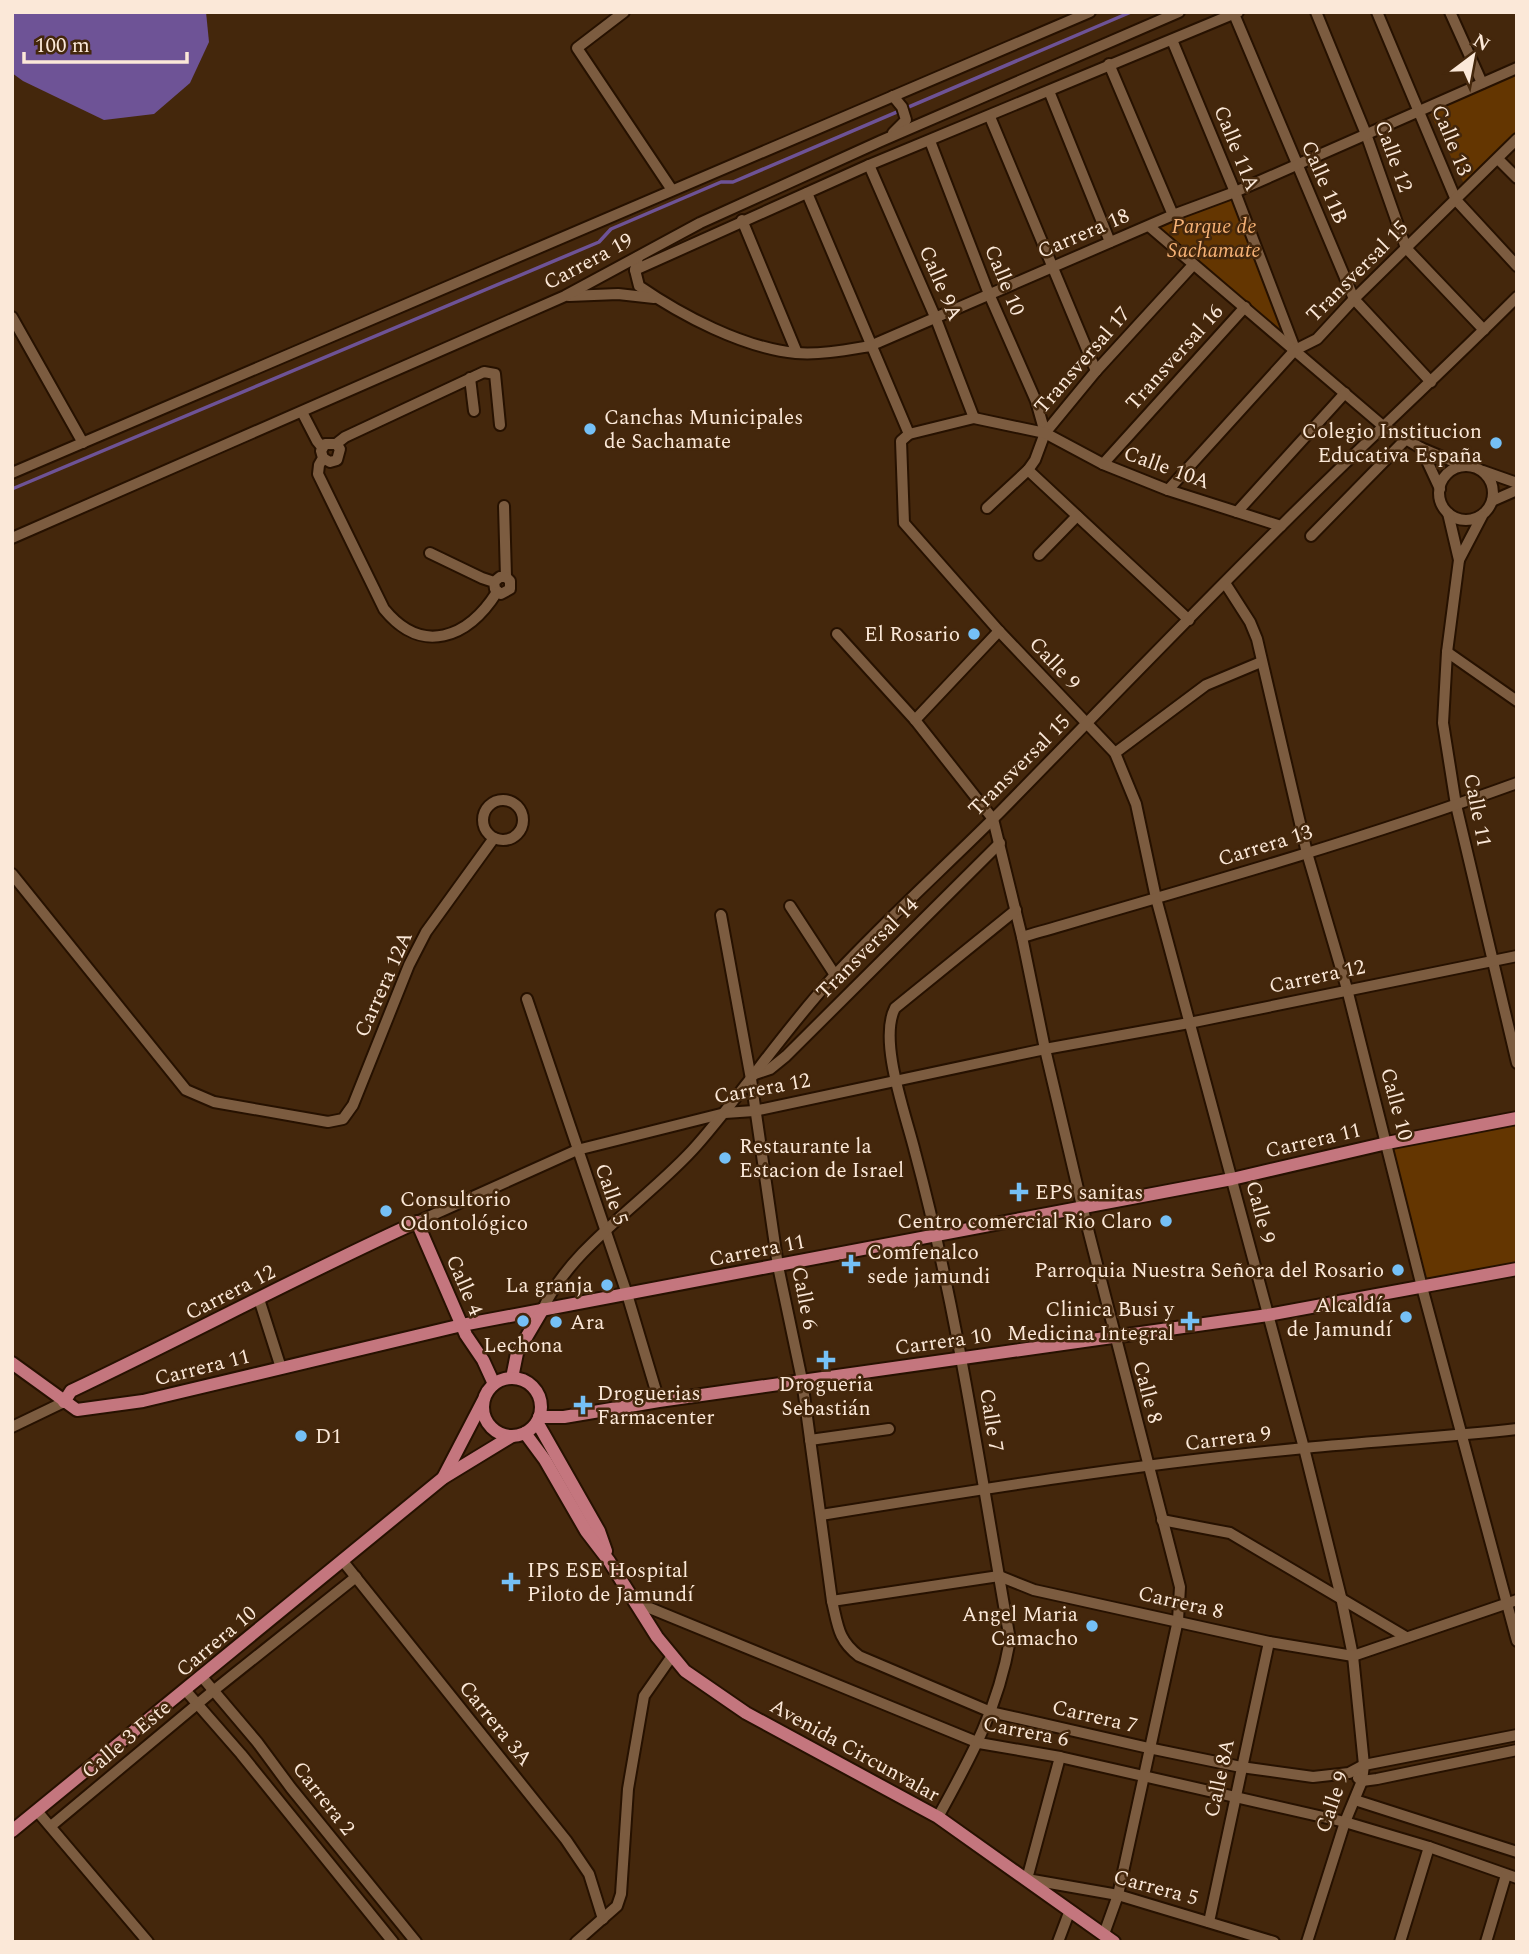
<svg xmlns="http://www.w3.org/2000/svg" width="1529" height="1954" font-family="Spectral,serif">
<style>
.green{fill:#643601}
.water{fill:#6e5396}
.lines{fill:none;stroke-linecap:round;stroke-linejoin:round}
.stream{stroke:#6e5396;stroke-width:3.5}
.minor-casing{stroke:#261100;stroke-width:14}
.major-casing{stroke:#261100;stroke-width:16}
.minor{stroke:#7c5c40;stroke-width:10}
.major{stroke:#c4767e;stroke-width:12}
.poi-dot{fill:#75c0f6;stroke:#44270c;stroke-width:2.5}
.labels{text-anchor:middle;stroke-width:5;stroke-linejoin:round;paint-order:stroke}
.street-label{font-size:21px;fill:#fbe8d8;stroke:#44270c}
.park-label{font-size:21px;font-style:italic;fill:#f6b276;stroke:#44270c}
.poi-label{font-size:21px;fill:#fbe8d8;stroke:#44270c;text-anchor:start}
</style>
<rect width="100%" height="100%" fill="#44270c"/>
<!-- green -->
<g class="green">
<path d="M1517 75V131L1464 184 1430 113Z"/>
<path d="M1235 192 1295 350 1150 227Z"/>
<path d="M1517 1118V1269L1422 1287 1387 1143Z"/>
</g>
<!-- water -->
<path class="water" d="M12 12H206L209 42 190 83 154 114 104 120 23 81 12 73Z"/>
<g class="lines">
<!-- stream -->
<path class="stream" d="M12 489 599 242 611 229 721 182H733L1131 12"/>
<!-- minor casing -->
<g class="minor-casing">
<g id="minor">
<path d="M624 12 577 48 672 190"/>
<path d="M1316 12 1366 134 1406 248 1484 330"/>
<path d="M1377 12 1456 200 1517 266"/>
<path d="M1450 12 1482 83"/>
<path d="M1234 14 1354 299 1431 382"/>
<path d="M1172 40 1235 192 1295 349"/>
<path d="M1109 64 1173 215"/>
<path d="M1049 91 1110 242"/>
<path d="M990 117 1096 371"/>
<path d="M893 133 906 120 902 107 893 96"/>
<path d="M930 141 989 294 1036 401 1045 433"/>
<path d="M1498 159 1517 178"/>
<path d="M869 165 936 319 974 418"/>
<path d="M807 193 909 434"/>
<path d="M742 220 797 353"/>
<path d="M1150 227 1383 426 1421 448 1464 466"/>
<path d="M638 257 635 270 639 286C681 315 743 348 796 353 820 355 846 350 870 346L1173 215 1235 192 1517 68"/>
<path d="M635 270 869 165 1238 12"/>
<path d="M569 296 618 294 654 298"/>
<path d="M12 317 83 443"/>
<path d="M470 378 474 411"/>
<path d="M302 412 317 441 322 447"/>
<path d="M1421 448 1440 489"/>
<path d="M323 458 330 462 337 460 340 449 336 444"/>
<path d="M1103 464 1245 307"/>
<circle cx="1466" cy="493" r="27"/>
<path d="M1028 470 1189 620"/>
<path d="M1483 471 1517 483"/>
<path d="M12 473 1090 12"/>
<path d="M1168 490 1295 350 1317 339 1354 299 1517 139"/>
<path d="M1492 501 1517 490"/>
<path d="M504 506 506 577"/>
<path d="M987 508 1028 470 1035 460 1045 433 1096 371 1193 265"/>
<path d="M1237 512 1345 393"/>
<path d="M1448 513 1459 560 1447 652 1443 723 1456 805 1517 1063"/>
<path d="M1281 526 1168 490 1103 464 1045 433 974 418 909 434 901 441 904 523 999 631 1115 753 1136 804 1156 898 1304 1448 1341 1597 1353 1656 1364 1765 1362 1781 1345 1822 1307 1942"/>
<path d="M1311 536 1406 439"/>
<path d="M12 538 565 296 700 223 881 141 1179 12"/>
<path d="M430 553 482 578 494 582 500 577H506L510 581V589L501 594 495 589 494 582"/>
<path d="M1039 555 1077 516"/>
<path d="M1459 560 1482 516"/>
<path d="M1225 583 1250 622 1257 639 1307 853 1347 989 1422 1287 1517 1641"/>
<path d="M497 592C468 638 422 656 384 609L318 474 319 465 323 458 321 451 325 444H336L345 437 484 372 495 374 500 425"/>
<path d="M837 634 915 720 993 819 1022 937 1045 1049 1082 1206 1180 1587 1178 1620 1118 1895 1104 1934"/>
<path d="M1447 652 1517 701"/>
<path d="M915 720 999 631"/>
<path d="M1115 753 1206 685 1261 662"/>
<circle cx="503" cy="820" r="20"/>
<path d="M12 874 186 1090 214 1102 328 1122 343 1119 353 1105 409 965 426 932 494 838"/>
<path d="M790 906 835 975"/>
<path d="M721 915 751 1079 778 1266 802 1380 832 1601C838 1626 838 1640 859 1656L991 1712 1149 1748 1241 1767 1313 1777 1349 1773 1364 1765 1517 1735"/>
<path d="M1022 937C1188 889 1355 842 1517 783"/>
<path d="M527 999 627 1294 659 1401"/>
<path d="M755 1074 770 1069 786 1056 1000 843"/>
<path d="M417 1222 577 1150 725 1113 754 1111 1045 1049 1189 1023 1517 956"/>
<path d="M259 1299 281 1368"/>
<path d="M543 1309C570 1247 652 1197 697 1145 745 1090 785 1029 835 975 888 918 946 866 1001 811 1095 715 1188 618 1283 524 1360 447 1440 374 1517 297"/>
<path d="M12 1427 64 1402"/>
<path d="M810 1440 889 1429"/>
<path d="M821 1515C982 1489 1143 1463 1305 1448 1376 1441 1446 1437 1517 1429"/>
<path d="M1162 1520 1230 1533 1406 1637"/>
<path d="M342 1560 566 1840 589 1874 603 1919"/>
<path d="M832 1601 999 1576 1034 1590 1269 1642 1353 1656 1517 1600"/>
<path d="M635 1602 979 1743 1060 1757 1345 1822 1429 1847 1517 1878"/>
<path d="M202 1677 257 1742 291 1788 416 1942"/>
<path d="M186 1691 241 1754 393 1942"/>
<path d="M1060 1757 1027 1879 1118 1895 1274 1942"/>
<path d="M1358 1778 1362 1781 1377 1779 1517 1750"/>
<path d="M1355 1800 1517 1852"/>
<path d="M37 1811 148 1942"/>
<path d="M938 1817C971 1757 998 1709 1010 1640 981 1476 958 1312 915 1152 906 1115 878 1041 895 1008L1016 910"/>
<path d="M51 1826 213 1691 356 1577"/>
<path d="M1209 1922 1269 1642"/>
<path d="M576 1942 617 1906 621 1894 628 1789 644 1696 672 1656"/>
<path d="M1058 1942 1070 1910"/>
<path d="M1400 1942 1429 1847"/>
<path d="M1486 1942 1506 1875"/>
</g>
</g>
<!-- major casing -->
<g class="major-casing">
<g id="major">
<path d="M12 1363 77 1410 143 1401 462 1325 1232 1179 1387 1143 1517 1118"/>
<path d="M512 1378 517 1353 543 1309"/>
<circle cx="512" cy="1407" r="29"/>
<path d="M64 1402 71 1391C187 1336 300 1275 417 1222L466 1335 483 1360 494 1384"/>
<path d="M539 1417H564L659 1401 1268 1315 1517 1269"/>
<path d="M537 1422 599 1531 606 1551"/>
<path d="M525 1433 545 1460 586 1531 609 1561 657 1637 685 1671 746 1713 938 1817 1114 1942"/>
<path d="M443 1478 483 1401"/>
<path d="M12 1831 443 1478 512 1436"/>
</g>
</g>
<!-- minor -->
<use href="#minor" class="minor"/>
<!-- major -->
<use href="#major" class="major"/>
</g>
<!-- markers -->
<g class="poi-dot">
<circle cx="590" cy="429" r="7"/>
<circle cx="1496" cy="443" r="7"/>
<circle cx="974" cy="634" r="7"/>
<circle cx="725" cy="1158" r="7"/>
<path d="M1015.5 1181.5h7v7h7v7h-7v7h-7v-7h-7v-7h7z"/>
<circle cx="386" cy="1211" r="7"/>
<circle cx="1166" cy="1221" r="7"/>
<path d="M847.5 1253.5h7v7h7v7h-7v7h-7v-7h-7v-7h7z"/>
<circle cx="1398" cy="1270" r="7"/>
<circle cx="607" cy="1285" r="7"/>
<circle cx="1406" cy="1317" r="7"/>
<circle cx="523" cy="1321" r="7"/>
<path d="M1186.5 1310.5h7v7h7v7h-7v7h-7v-7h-7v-7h7z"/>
<circle cx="556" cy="1322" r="7"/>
<path d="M822.5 1349.5h7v7h7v7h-7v7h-7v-7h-7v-7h7z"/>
<path d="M579.5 1394.5h7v7h7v7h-7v7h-7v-7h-7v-7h7z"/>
<circle cx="301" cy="1436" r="7"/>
<path d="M507.5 1571.5h7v7h7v7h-7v7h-7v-7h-7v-7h7z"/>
<circle cx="1092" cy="1626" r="7"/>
</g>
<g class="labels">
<!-- street labels -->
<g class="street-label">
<text transform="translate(1452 140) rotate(68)" y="7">Calle 13</text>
<text transform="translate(1237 148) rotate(68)" y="7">Calle 11A</text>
<text transform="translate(1394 156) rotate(70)" y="7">Calle 12</text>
<text transform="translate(1325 182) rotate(67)" y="7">Calle 11B</text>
<text transform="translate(1083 233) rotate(-23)" y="7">Carrera 18</text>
<text transform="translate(588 261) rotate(-28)" y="7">Carrera 19</text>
<text transform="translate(1357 271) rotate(-45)" y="7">Transversal 15</text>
<text transform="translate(1005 280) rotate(68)" y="7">Calle 10</text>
<text transform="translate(941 283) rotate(67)" y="7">Calle 9A</text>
<text transform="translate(1174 357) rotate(-48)" y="7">Transversal 16</text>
<text transform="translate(1082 360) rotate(-49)" y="7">Transversal 17</text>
<text transform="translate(1167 467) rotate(20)" y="7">Calle 10A</text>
<text transform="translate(1055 663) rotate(47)" y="7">Calle 9</text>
<text transform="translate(1019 765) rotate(-45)" y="7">Transversal 15</text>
<text transform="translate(1478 810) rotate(79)" y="7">Calle 11</text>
<text transform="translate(1265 845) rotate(-17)" y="7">Carrera 13</text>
<text transform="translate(867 948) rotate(-45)" y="7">Transversal 14</text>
<text transform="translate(1317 976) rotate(-12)" y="7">Carrera 12</text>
<text transform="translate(383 984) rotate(-66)" y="7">Carrera 12A</text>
<text transform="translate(762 1088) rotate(-10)" y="7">Carrera 12</text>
<text transform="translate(1397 1104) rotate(75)" y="7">Calle 10</text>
<text transform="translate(1313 1140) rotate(-13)" y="7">Carrera 11</text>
<text transform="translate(612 1194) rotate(71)" y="7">Calle 5</text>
<text transform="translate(1261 1212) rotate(75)" y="7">Calle 9</text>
<text transform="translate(757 1250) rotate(-11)" y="7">Carrera 11</text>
<text transform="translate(465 1285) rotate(67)" y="7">Calle 4</text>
<text transform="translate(230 1292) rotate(-27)" y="7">Carrera 12</text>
<text transform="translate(805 1298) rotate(79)" y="7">Calle 6</text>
<text transform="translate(943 1341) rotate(-8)" y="7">Carrera 10</text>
<text transform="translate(202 1367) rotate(-14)" y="7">Carrera 11</text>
<text transform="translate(1148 1392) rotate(75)" y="7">Calle 8</text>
<text transform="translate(992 1420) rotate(81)" y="7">Calle 7</text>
<text transform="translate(1228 1438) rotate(-7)" y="7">Carrera 9</text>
<text transform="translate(1181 1602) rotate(13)" y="7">Carrera 8</text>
<text transform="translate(216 1641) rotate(-40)" y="7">Carrera 10</text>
<text transform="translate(1095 1716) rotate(13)" y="7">Carrera 7</text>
<text transform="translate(496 1723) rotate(51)" y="7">Carrera 3A</text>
<text transform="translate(1026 1731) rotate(11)" y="7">Carrera 6</text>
<text transform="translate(126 1739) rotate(-40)" y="7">Calle 3 Este</text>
<text transform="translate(855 1750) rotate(29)" y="7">Avenida Circunvalar</text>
<text transform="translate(1219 1778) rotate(-78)" y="7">Calle 8A</text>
<text transform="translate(324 1798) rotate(52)" y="7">Carrera 2</text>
<text transform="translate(1332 1802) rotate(-71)" y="7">Calle 9</text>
<text transform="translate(1156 1887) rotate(15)" y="7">Carrera 5</text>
</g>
<!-- park labels -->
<g class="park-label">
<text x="1214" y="233">Parque de<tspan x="1214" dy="24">Sachamate</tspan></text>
</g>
<!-- poi labels -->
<g class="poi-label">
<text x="604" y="424">Canchas Municipales<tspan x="604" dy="24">de Sachamate</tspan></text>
<text x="1482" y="438" text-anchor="end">Colegio Institucion<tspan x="1482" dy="24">Educativa España</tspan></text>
<text x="960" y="641" text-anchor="end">El Rosario</text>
<text x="739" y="1153">Restaurante la<tspan x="739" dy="24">Estacion de Israel</tspan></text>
<text x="1035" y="1199">EPS sanitas</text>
<text x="400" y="1206">Consultorio<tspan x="400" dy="24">Odontológico</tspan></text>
<text x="1152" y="1228" text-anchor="end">Centro comercial Rio Claro</text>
<text x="867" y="1259">Comfenalco<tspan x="867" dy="24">sede jamundi</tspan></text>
<text x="1384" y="1277" text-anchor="end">Parroquia Nuestra Señora del Rosario</text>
<text x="593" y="1292" text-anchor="end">La granja</text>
<text x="1392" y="1312" text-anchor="end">Alcaldía<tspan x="1392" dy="24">de Jamundí</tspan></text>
<text x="1174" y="1316" text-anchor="end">Clinica Busi y<tspan x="1174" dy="24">Medicina Integral</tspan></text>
<text x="570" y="1329">Ara</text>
<text x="523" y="1352" text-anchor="middle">Lechona</text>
<text x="826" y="1391" text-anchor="middle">Drogueria<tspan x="826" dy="24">Sebastián</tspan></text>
<text x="597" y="1400">Droguerias<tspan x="597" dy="24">Farmacenter</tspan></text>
<text x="315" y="1443">D1</text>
<text x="527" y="1577">IPS ESE Hospital<tspan x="527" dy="24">Piloto de Jamundí</tspan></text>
<text x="1078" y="1621" text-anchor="end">Angel Maria<tspan x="1078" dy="24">Camacho</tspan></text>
</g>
</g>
<!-- border -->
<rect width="1529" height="1954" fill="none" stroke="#fbe8d8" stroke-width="28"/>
<!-- north arrow -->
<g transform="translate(1473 56) rotate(32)" stroke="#44270c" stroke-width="5" paint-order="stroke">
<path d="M0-5L12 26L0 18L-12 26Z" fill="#fbe8d8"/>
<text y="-10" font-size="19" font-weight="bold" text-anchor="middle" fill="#fbe8d8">N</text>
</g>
<!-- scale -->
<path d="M24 52v10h163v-10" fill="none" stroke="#fbe8d8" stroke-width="3.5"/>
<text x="35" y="52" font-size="21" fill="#fbe8d8" stroke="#44270c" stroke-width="5" paint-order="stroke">100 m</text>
</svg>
